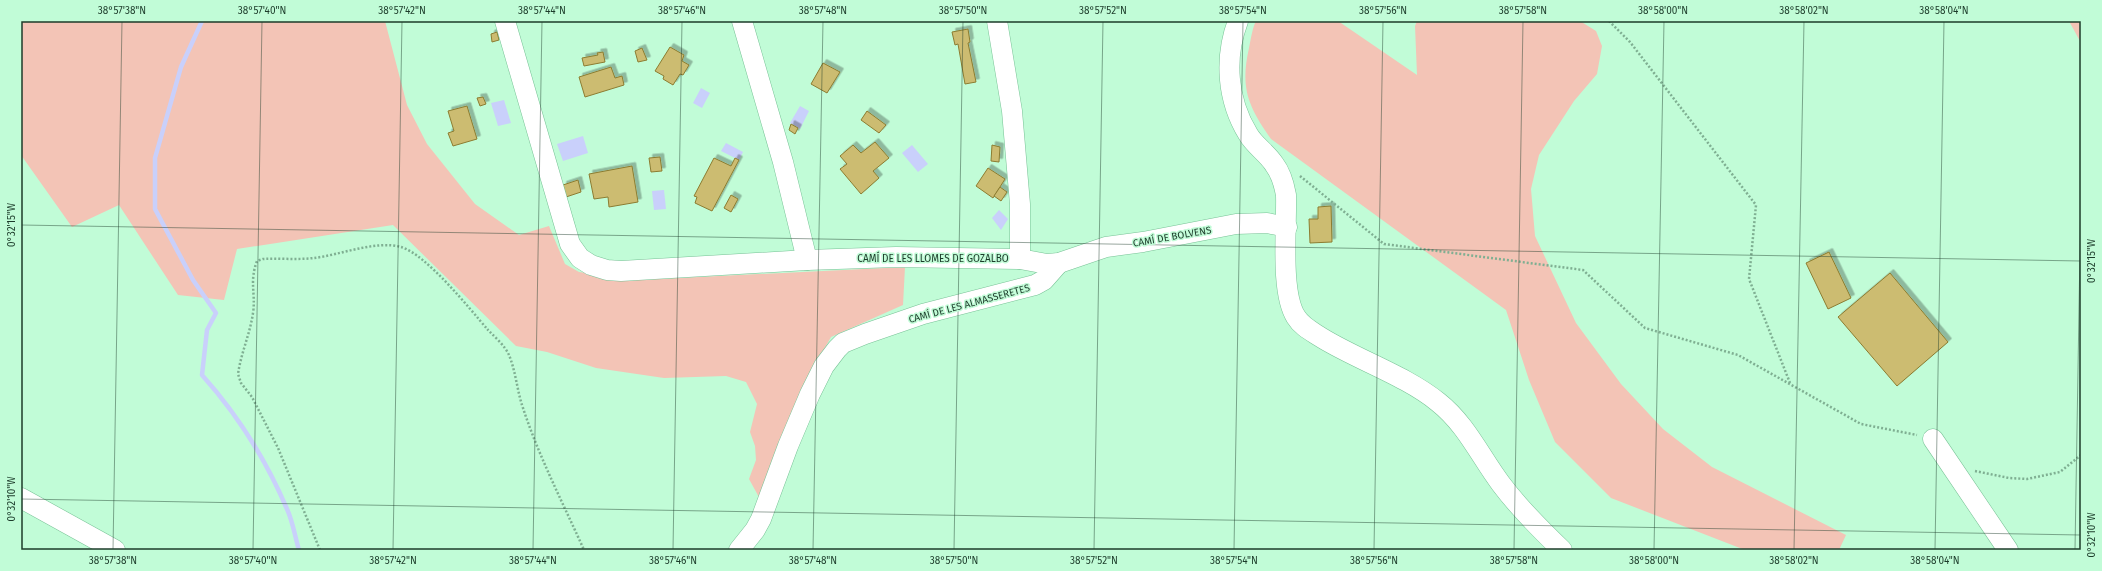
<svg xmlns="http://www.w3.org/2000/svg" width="2102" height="571" font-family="'Fira Sans',sans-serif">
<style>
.green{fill:#f3c4b6}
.water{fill:#c9d0fb}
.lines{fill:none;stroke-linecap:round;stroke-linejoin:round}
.stream{stroke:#c9d0fb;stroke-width:4.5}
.building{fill:#ccbc71;stroke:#8c7c30;filter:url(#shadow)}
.minor-casing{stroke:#78c296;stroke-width:21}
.path{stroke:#7faf92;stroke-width:2.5;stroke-dasharray:2 2;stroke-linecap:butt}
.minor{stroke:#fff;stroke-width:20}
.ticks{fill:none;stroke:#1c3b2a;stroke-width:1;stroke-opacity:0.45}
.labels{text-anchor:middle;stroke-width:3;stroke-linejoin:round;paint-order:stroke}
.street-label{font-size:10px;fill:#1c3b2a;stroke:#c1fcd7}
.neatline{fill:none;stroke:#1c3b2a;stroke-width:1.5}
.ticks-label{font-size:10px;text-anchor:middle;fill:#1c3b2a}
</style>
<defs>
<filter id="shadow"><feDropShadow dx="3.5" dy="-3.5" stdDeviation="0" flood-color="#0004"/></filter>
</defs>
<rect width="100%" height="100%" fill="#c1fcd7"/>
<!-- green -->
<g class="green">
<path d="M21 21H385L407 105 427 144 475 204 519 235 549 226 565 264 579 272 638 280 905 267 903 305 831 337 817 362 760 499 749 479 756 460 755 446 750 432 757 404 746 382 726 376 664 378 596 368 547 352 516 346 393 225 237 249 224 300 178 295 119 205 72 227 21 155Z"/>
<path d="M1256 21H1338L1417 75 1415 26 1417 21H1580L1596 31 1602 46 1597 74 1574 101 1539 155 1531 189 1535 236 1576 323 1621 384 1663 429 1712 467 1846 535 1839 550H1745L1611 498 1555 442 1529 380 1506 310 1271 139C1248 106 1240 88 1249 48 1251 39 1252 29 1256 21Z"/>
<path d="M2069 21H2081V43Z"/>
</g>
<!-- water -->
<g class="water">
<path d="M701 88 710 93 702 108 693 103Z"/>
<path d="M504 100 511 123 498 126 491 103Z"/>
<path d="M800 106 809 111 800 129 790 123Z"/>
<path d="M583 136 588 153 563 161 557 144Z"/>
<path d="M726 143 743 152 739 160 721 151Z"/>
<path d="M912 145 928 164 918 172 902 153Z"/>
<path d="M664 190 666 209 654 210 652 191Z"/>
<path d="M999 210 1008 219 1001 230 992 218Z"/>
</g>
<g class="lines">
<!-- stream -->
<path class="stream" d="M202 21 181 67 155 158V209L193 280 216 313 207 330 202 375C237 414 266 460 287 509 293 522 295 537 299 550"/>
</g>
<!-- building -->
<g class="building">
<path d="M968 29 970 42 968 43 976 82 965 84 958 44 955 45 952 32Z"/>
<path d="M497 32 499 40 492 42 491 34Z"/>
<path d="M670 47 684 55 682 61 689 65 683 75 680 74 673 85 663 79 664 76 655 71Z"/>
<path d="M642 48 647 60 638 62 635 51Z"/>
<path d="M603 52 605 62 584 66 582 58 598 55 597 53Z"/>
<path d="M823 63 840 72 827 93 811 84Z"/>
<path d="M611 67 615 78 622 76 624 85 585 97 579 77Z"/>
<path d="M483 97 486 104 480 106 477 98Z"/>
<path d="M467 106 477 139 453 146 448 133 454 131 448 111Z"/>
<path d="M867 111 886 125 879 133 861 120Z"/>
<path d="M791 124 798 128 795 134 789 130Z"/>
<path d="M875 142 889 158 873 171 879 178 861 194 840 169 847 164 840 156 853 145 861 153Z"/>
<path d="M992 145 1000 147 999 162 991 161Z"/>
<path d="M660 157 662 171 651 172 649 158Z"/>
<path d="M714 158 731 166 735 158 739 160 712 211 695 203 697 197 694 196Z"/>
<path d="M632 166 638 202 609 207 608 197 594 199 589 174Z"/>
<path d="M988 168 1005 179 993 198 976 186Z"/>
<path d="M578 180 581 192 566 197 563 185Z"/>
<path d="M1000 187 1007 192 1001 201 994 196Z"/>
<path d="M731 195 738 199 731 212 724 208Z"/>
<path d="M1331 206 1332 242 1310 243 1309 219H1318V207Z"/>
<path d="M1829 252 1851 298 1828 309 1806 263Z"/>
<path d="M1890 273 1948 342 1897 386 1838 317Z"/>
</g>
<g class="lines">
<!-- minor casing -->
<g class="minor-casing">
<g id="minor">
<path d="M505 21 570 244 580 258 591 265 607 270 621 271 807 260 896 257 1020 259 1047 264 1059 263 1106 247 1143 242 1236 224 1267 223 1287 227"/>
<path d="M742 21 783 162 807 260"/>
<path d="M997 21 1012 111 1020 204V259"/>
<path d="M1238 21C1224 58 1227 100 1248 134 1254 145 1267 153 1274 164 1281 173 1284 184 1286 195 1287 227 1280 292 1296 317 1302 327 1313 332 1322 338 1358 360 1406 376 1438 402 1466 424 1480 456 1501 484 1519 508 1540 529 1562 550"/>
<path d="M1933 439 2008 550"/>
<path d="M21 498 115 550"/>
<path d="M739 550 755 530 761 519 788 446 810 394 824 366 837 349 843 343 865 334 923 314 1035 285 1044 280 1059 263"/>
</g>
</g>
<!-- path -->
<g class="path">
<path d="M1609 21 1630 42 1756 205 1749 279 1790 383"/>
<path d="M1300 176 1384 244 1583 270 1645 328 1738 355 1861 424 1917 435"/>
<path d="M1975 471 2009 478 2027 479 2060 472 2081 455"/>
<path d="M320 550 278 448 252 397 241 383 238 374C241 353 250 334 253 313 256 294 249 282 257 261L263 259C279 258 297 260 314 258 340 255 376 240 401 247 426 254 470 309 488 330 495 337 505 346 509 355 516 372 517 391 523 408 539 457 563 503 584 550"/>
</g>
<!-- minor -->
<use href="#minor" class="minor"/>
</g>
<!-- ticks -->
<path class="ticks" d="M21 225 2081 261M21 499 2081 535M113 550 122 21M253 550 262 21M393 550 402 21M533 550 542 21M673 550 682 21M813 550 823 21M954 550 963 21M1094 550 1103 21M1234 550 1243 21M1374 550 1383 21M1514 550 1523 21M1654 550 1664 21M1794 550 1804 21M1935 550 1944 21M2075 550 2081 190"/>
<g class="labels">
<!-- street labels -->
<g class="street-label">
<text transform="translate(1172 236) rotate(-10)" y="4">CAMÍ DE BOLVENS</text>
<text x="933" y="262">CAMÍ DE LES LLOMES DE GOZALBO</text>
<text transform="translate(969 303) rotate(-15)" y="4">CAMÍ DE LES ALMASSERETES</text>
</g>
</g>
<!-- border -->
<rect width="2102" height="571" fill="none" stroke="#c1fcd7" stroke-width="44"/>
<rect x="22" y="22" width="2058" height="527" class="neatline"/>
<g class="ticks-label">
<text x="122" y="14">38°57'38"N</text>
<text x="262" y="14">38°57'40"N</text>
<text x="402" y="14">38°57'42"N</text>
<text x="542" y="14">38°57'44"N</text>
<text x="682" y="14">38°57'46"N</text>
<text x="823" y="14">38°57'48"N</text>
<text x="963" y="14">38°57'50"N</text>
<text x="1103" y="14">38°57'52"N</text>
<text x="1243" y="14">38°57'54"N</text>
<text x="1383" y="14">38°57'56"N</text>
<text x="1523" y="14">38°57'58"N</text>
<text x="1663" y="14">38°58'00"N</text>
<text x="1804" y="14">38°58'02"N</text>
<text x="1944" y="14">38°58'04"N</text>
<text transform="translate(11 225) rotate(-90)" y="4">0°32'15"W</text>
<text transform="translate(2091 261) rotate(-90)" y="4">0°32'15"W</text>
<text transform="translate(11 499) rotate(-90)" y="4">0°32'10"W</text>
<text transform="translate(2091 535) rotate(-90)" y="4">0°32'10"W</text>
<text x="113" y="564">38°57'38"N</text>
<text x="253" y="564">38°57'40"N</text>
<text x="393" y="564">38°57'42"N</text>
<text x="533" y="564">38°57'44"N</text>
<text x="673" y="564">38°57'46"N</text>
<text x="813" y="564">38°57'48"N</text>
<text x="954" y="564">38°57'50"N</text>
<text x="1094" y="564">38°57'52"N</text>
<text x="1234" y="564">38°57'54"N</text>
<text x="1374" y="564">38°57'56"N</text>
<text x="1514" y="564">38°57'58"N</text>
<text x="1654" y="564">38°58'00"N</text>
<text x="1794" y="564">38°58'02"N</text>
<text x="1935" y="564">38°58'04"N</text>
</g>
</svg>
